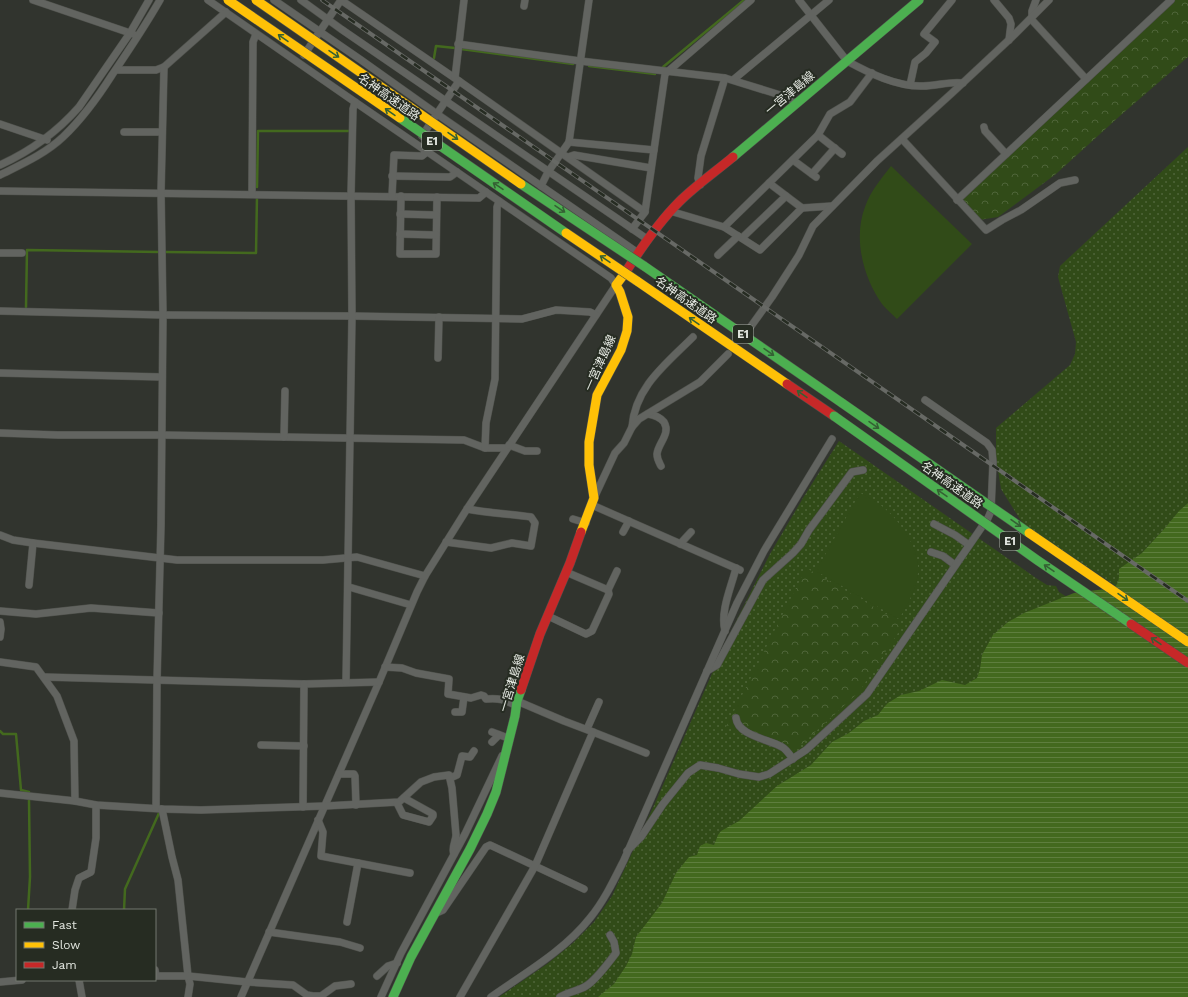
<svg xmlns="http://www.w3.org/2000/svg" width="1188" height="997" font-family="'Work Sans','Noto Sans JP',sans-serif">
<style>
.grass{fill:url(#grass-dots)}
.park{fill:url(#park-crowns)}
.pitch{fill:#314b18}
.water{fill:url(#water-rules)}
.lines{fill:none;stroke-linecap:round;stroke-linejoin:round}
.stream{stroke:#43691e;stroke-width:2.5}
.street-casing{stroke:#4e504b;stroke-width:8}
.fast-casing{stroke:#4e504b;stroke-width:10}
.slow-casing{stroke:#4e504b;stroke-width:10}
.jam-casing{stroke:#4e504b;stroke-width:10}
.street{stroke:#626460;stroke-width:7}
.fast{stroke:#4caf50;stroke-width:9}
.slow{stroke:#ffc107;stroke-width:9}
.jam{stroke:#c62828;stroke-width:9}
.rail-casing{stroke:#676965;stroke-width:4}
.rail{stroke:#262c22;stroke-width:2.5;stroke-dasharray:8;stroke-linecap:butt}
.fast-bridge-casing{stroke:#4e504b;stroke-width:10;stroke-linecap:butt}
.slow-bridge-casing{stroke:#4e504b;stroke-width:10;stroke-linecap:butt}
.jam-bridge-casing{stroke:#4e504b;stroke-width:10;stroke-linecap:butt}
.fast-bridge{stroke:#4caf50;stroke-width:9}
.slow-bridge{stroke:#ffc107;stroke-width:9}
.jam-bridge{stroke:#c62828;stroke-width:9}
.oneway{stroke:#356034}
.labels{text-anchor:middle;stroke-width:4;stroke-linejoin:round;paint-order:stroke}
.shield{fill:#262c22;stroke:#aaafa7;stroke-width:1}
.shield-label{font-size:11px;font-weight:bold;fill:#e3e7e0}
.street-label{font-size:12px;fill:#e3e7e0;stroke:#262c22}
</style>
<defs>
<pattern id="grass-dots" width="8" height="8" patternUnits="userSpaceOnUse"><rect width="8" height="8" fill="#314b18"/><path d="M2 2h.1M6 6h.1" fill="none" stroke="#4f6539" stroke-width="1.8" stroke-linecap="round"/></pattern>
<pattern id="park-crowns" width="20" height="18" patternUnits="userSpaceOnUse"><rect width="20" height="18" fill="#314b18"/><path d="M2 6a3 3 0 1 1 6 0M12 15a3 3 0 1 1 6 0" fill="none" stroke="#4f6539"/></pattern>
<pattern id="water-rules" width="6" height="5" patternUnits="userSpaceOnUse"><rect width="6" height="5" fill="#43691e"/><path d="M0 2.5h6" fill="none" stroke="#5e7e3e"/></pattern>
</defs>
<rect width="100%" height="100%" fill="#31342e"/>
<!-- grass -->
<g class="grass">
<path d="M1188 147V503C1179 511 1173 520 1165 529 1149 547 1129 565 1116 586L1023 524 1001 489 996 458V428L1070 365 1075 354 1076 342 1058 277 1060 266Z"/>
<path d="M839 441 1036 578 1047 585 1056 586 1059 592 1072 600 990 671 745 817 718 841 624 972 604 997H499L547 964 573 943 594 922 612 896 656 801 729 635 770 554 803 498Z"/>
</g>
<!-- park -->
<g class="park">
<path d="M1174 0H1188V57L1121 115 1056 174 998 217 979 220 960 200Z"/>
<path d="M808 569 900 622V630L859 692 801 745 788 753 726 727 803 574Z"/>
</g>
<!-- pitch -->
<g class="pitch">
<path d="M891 166 972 244 897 319C892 314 886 309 882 304 863 277 853 238 865 207 870 192 881 179 891 166Z"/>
<path d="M860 493C864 495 869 497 873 500 895 513 921 547 918 573 916 590 907 605 899 619L816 571Z"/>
</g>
<!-- water -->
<path class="water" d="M1188 503V997H598L614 984 626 966 632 954 636 937 662 903 676 873 689 857 697 855 700 846 706 843 714 845 718 835 721 831 739 821 777 786 811 765 832 742 849 733 864 721 878 715 885 706 888 703 901 695 919 691 942 680 965 685 977 678 980 669 982 655 993 635 1008 622 1024 613 1074 593 1113 588C1120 584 1119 576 1119 569L1142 553 1165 528 1179 511Z"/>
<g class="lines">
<!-- stream -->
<g class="stream">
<path d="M461 49 573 64"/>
<path d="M434 58 436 46 455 48"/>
<path d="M589 66 655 74"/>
<path d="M663 67 744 0"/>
<path d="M257 187 258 131H350"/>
<path d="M166 252 256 253 257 196"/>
<path d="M26 307 27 250 159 252"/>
<path d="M0 731 3 734H16L21 790 29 792"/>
<path d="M28 910 30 877 29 800"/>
<path d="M124 910 125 889 159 813"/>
</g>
<!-- street casing -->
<g class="street-casing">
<g id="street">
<path d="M33 0 133 34"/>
<path d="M208 0 355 102 611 278 616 285 467 509 425 576 417 592 379 682 241 997"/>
<path d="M274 0 361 60 437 114 638 253"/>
<path d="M301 0 341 29 647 239"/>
<path d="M341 0 459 81 645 212 665 74 751 0"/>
<path d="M799 0 847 61C869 73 897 87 923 86 937 86 949 81 963 83"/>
<path d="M994 0 1009 18 1011 24 1009 40"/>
<path d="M524 6 525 0"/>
<path d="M1032 17V11L1036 0"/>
<path d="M1031 19 1086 79"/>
<path d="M458 44 580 61 725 78 790 98 796 104"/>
<path d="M304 55 341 0"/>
<path d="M116 70H156L164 67 226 12"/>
<path d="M455 78 464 0"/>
<path d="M733 80 829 0"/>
<path d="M910 85 915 62 926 53 935 42 924 34 952 0"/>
<path d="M0 124 47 140"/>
<path d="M984 127 985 131 1006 154"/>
<path d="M124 132H162"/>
<path d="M818 135 842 154"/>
<path d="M422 136 459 81"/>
<path d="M902 139 986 230 1002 220 1021 210 1060 183 1075 180"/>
<path d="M569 142 654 150"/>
<path d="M568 157 574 155 651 168"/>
<path d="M793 160 816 177"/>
<path d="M0 165C31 151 57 132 79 107L130 33 149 0"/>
<path d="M812 174 835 148"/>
<path d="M0 175C22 164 45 154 63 137 82 119 98 97 112 75 129 50 145 26 160 0"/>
<path d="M392 176 450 177 457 172"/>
<path d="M769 183 802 208 832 206"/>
<path d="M700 185 698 178 701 156 725 78"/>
<path d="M541 186 548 172 569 142 589 0"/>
<path d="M0 191 479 198 486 192"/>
<path d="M252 194 253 42 256 34"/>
<path d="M392 196 394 155 422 156 427 152"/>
<path d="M401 196 400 254H436L437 197"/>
<path d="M957 200 1171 0"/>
<path d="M802 208 760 250 724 227 818 135 830 114 850 102 872 73"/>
<path d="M670 211 724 227"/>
<path d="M400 214 436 215"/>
<path d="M632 229 645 212"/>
<path d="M400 234 436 235"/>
<path d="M742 238 786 196"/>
<path d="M0 253H22"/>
<path d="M718 255 738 236"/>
<path d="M0 311 163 315 352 316 522 319 556 310 590 312 596 315"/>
<path d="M749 329 772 297 799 255 813 226 877 161 952 93 1012 37 1049 0"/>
<path d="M438 358 439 317"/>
<path d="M0 373 162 377"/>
<path d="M648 414C654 415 660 417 664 422 671 434 658 443 657 454 657 459 659 462 661 466"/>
<path d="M632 427C635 387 666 364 693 337"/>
<path d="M0 433 58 435H161L464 440 485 448H507"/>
<path d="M284 437 285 391"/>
<path d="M509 445 525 451H537"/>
<path d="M485 448 486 423 495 379 497 207 499 201"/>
<path d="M594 498 615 453 624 443 632 427 639 419 700 382 728 354"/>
<path d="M592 505 740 570"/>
<path d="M573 519 586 523"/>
<path d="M934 524 955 535 969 545"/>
<path d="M623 532 629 521"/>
<path d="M0 535 13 540 33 543 177 560H323L357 557 425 576"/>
<path d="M446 542 491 548 512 543 531 546 535 523 531 517C510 514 489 513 467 509"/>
<path d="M680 544 691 532"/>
<path d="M931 552 943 556 955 565"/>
<path d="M29 585 33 543"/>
<path d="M349 587 411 605"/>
<path d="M608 590 617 571"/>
<path d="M0 611 36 614 91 608 159 613"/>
<path d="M548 616 586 634 592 631 609 594 608 590 566 572"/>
<path d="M0 622 1 629 0 637"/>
<path d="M725 631C720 611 731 588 736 568"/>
<path d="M0 662 36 667 57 696 74 741 75 801"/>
<path d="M385 667 402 668 416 673 449 679 448 694 471 698 481 695 484 696 486 699C498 698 505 699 516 706"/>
<path d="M707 671 717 665 763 580 793 553 801 544 809 530 852 472 863 470"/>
<path d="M44 677 304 684 379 682"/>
<path d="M346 682 352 316 351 195 353 109 355 102"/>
<path d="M455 712H462L464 697"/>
<path d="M736 718C738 736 769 739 782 747 786 749 790 755 793 759"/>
<path d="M587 729 599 702"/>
<path d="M492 732 508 738"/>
<path d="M593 732 646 753"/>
<path d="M492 742 499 735"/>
<path d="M261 745 304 746"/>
<path d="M339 774H354L355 776 356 805"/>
<path d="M450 778 457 775 462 756 470 757 474 751"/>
<path d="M0 793 75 801 96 805 162 809 201 810 325 806 399 802 421 782 434 777 449 775 452 788 456 835C456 841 451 848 454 854"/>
<path d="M397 803 403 815 429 822 433 816V814L404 798"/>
<path d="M303 807 304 684"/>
<path d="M156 808 157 680 161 525 163 315 161 192 164 67"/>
<path d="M162 809 172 857 178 880 188 976 190 984 188 997"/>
<path d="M318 820 323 832 321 856 410 873"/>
<path d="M627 851 641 837 663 804 688 773 700 765 718 768 739 774 759 777 769 774 806 750 867 694 988 518 991 511 993 462 992 450 987 443 925 400"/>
<path d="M72 910 75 890 79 878 91 872 96 838V805"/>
<path d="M434 914 443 910 486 847 490 845 584 889"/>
<path d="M347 922 358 863"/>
<path d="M269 932 340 942 360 948"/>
<path d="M155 970 156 976H188L247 982 293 985 307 995 313 996H321L335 986 351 984"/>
<path d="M377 976 388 966 397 963"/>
<path d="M79 980 82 997"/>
<path d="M0 982 22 980"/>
<path d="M381 997 401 953 465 834 502 756"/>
<path d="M460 997 535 866 593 732 564 721 517 701"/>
<path d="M491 997C525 973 564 951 590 918 604 901 614 880 624 860L737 603 764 551 832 439"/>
<path d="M560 997C568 992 578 991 586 986 596 980 609 962 616 953L614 942 610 935"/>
</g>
</g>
<!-- fast casing -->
<g class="fast-casing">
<g id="fast">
<path d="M733 157 919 0"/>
<path d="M644 266 842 403"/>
<path d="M393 997 411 957 470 849 487 814 496 792 515 716 517 701 521 690"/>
</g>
</g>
<!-- slow casing -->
<g class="slow-casing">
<g id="slow">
<path d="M637 281 787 384"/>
<path d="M581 532 594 498 589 465V442L597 395 621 350 627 331 628 317 620 292 616 285 625 273"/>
</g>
</g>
<!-- jam casing -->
<g class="jam-casing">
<g id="jam">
<path d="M625 273C641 248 658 223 679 202 695 186 715 172 733 157"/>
<path d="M787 384 834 416"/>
<path d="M521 690 540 634 570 563 581 532"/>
</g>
</g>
<!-- street -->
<use href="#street" class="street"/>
<!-- fast -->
<use href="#fast" class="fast"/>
<!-- slow -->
<use href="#slow" class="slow"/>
<!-- jam -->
<use href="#jam" class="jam"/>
<!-- rail casing -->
<g class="rail-casing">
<path id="rail" d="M322 0 1188 601"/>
</g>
<!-- rail -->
<use href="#rail" class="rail"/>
<!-- fast-bridge casing -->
<g class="fast-bridge-casing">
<g id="fast-bridge">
<path d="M400 118 566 233"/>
<path d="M521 184 644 266"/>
<path d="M842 403 1029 533"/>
<path d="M834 416 1037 560 1131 624"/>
</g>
</g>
<!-- slow-bridge casing -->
<g class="slow-bridge-casing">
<g id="slow-bridge">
<path d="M228 0 400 118"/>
<path d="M256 0 521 184"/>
<path d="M566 233 637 281"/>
<path d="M1029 533 1188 642"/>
</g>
</g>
<!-- jam-bridge casing -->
<g class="jam-bridge-casing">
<path id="jam-bridge" d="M1131 624 1188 663"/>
</g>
<!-- fast-bridge -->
<use href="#fast-bridge" class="fast-bridge"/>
<!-- slow-bridge -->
<use href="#slow-bridge" class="slow-bridge"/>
<!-- jam-bridge -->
<use href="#jam-bridge" class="jam-bridge"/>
</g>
<!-- one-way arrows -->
<defs><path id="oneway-shaft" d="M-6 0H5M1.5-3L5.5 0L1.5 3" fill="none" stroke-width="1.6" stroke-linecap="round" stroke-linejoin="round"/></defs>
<g class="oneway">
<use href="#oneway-shaft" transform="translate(283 38) rotate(-145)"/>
<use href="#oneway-shaft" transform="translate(334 54) rotate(34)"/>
<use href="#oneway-shaft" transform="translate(390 112) rotate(-145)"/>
<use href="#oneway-shaft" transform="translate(453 136) rotate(35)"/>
<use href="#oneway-shaft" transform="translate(498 186) rotate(-146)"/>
<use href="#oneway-shaft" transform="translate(560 209) rotate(34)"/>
<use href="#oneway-shaft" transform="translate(605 259) rotate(-146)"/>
<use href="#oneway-shaft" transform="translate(694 321) rotate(-145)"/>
<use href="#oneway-shaft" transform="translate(769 352) rotate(35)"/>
<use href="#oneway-shaft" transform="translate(802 394) rotate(-145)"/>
<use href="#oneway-shaft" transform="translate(874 425) rotate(35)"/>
<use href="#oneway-shaft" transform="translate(942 493) rotate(-145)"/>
<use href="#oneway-shaft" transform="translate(1016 523) rotate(35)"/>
<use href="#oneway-shaft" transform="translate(1049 568) rotate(-146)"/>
<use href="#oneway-shaft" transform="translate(1123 597) rotate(35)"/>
<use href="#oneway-shaft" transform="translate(1156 641) rotate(-146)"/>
</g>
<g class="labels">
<!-- shield labels -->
<g class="shield">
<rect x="422" y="132" width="20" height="18" rx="3"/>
<rect x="733" y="325" width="20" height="18" rx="3"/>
<rect x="1000" y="532" width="20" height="18" rx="3"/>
</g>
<g class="shield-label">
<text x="432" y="145">E1</text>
<text x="743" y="338">E1</text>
<text x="1010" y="545">E1</text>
</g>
<!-- street labels -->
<g class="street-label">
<text transform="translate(790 93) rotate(-40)" y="4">一宮津島線</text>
<text transform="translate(389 97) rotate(35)" y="4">名神高速道路</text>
<text transform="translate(686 300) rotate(35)" y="4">名神高速道路</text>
<text transform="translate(600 363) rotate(-66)" y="4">一宮津島線</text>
<text transform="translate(952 485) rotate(35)" y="4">名神高速道路</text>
<text transform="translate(512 683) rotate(-73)" y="4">一宮津島線</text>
</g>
</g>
<!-- legend -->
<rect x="16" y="909" width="140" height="72" fill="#262c22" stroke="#72776e"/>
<rect x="24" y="922" width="20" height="6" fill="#4caf50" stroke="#72776e"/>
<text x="52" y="929" font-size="12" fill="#e3e7e0">Fast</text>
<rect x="24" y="942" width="20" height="6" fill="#ffc107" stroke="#72776e"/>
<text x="52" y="949" font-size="12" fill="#e3e7e0">Slow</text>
<rect x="24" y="962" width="20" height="6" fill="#c62828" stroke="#72776e"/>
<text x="52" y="969" font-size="12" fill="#e3e7e0">Jam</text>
</svg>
